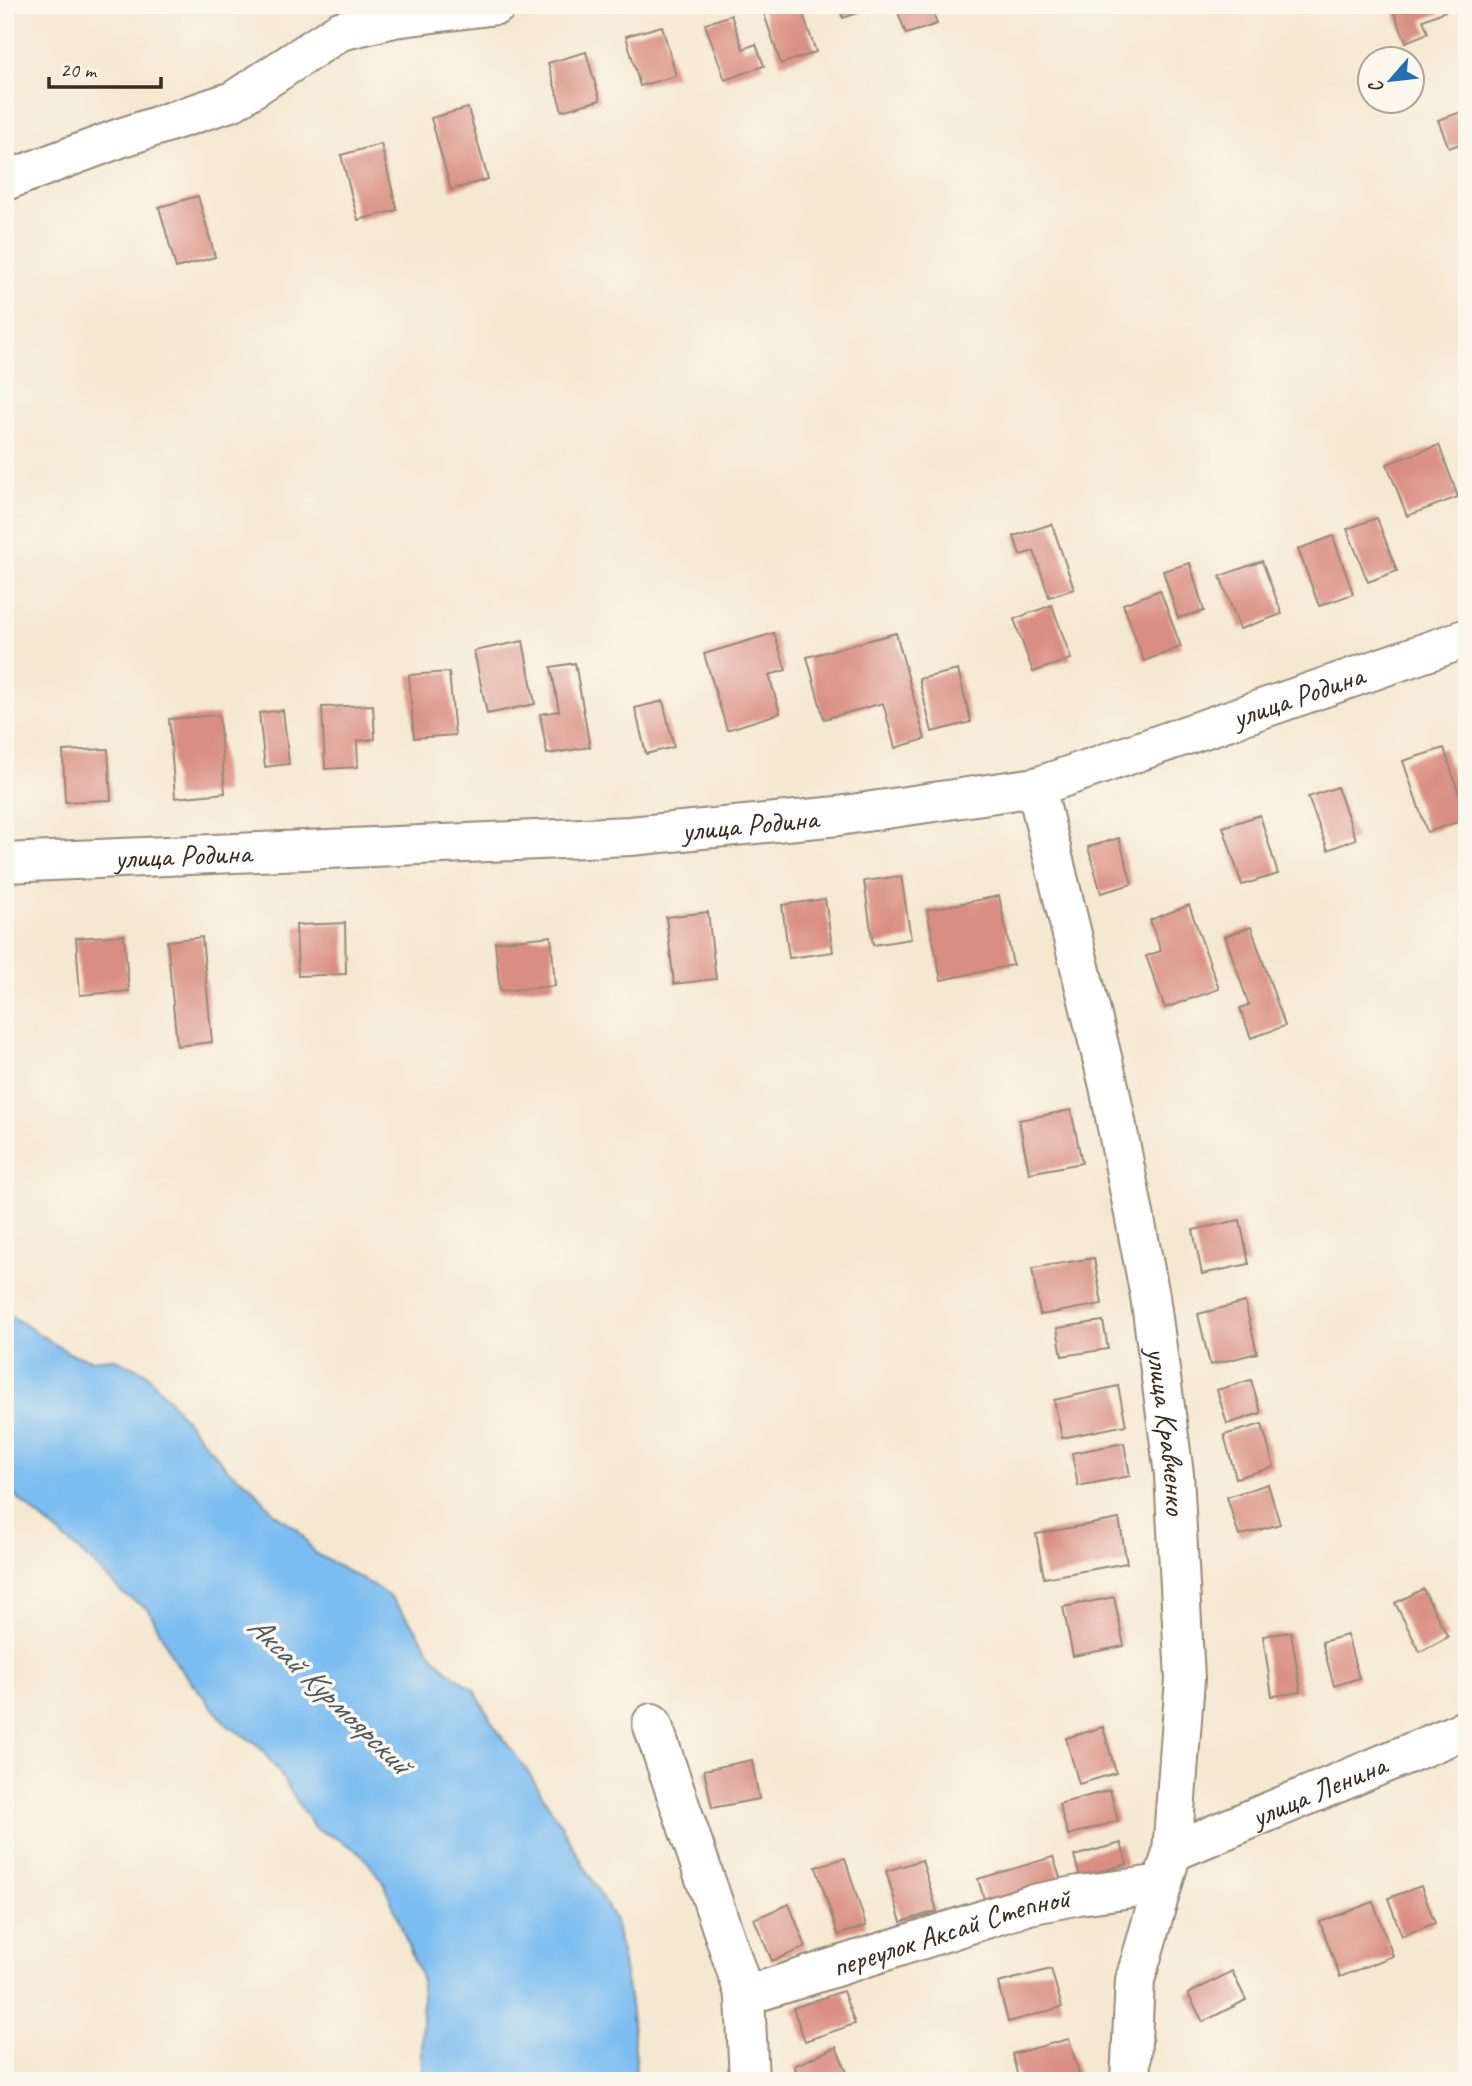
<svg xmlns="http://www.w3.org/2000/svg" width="1472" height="2086" font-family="Caveat,sans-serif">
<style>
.water{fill:#7bbdf1;stroke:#5b7488;stroke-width:2}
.building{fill:#da8e83}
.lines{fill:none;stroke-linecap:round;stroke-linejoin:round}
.minor-casing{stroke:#988978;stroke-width:42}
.minor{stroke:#fff;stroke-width:38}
.labels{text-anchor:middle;stroke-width:7;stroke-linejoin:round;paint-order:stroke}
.street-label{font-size:30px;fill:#3b2a1e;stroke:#fbf7ec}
.water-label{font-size:32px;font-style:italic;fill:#4e565d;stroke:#fbf7ec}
</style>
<rect width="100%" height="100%" fill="#fbf7ec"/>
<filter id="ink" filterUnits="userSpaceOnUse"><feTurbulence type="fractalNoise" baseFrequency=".0143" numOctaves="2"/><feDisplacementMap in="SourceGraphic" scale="14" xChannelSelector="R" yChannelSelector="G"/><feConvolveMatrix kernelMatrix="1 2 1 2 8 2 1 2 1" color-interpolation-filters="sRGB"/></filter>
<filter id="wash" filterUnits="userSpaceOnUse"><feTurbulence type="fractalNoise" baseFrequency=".00686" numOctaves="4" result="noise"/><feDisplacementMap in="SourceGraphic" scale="28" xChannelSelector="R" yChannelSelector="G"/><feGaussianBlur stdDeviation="1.57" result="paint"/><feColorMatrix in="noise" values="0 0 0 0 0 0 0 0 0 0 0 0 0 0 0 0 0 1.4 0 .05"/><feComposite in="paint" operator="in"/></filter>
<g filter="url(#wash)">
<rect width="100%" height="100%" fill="#f5e8d1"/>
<!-- water -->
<path class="water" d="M5 1312 69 1353 92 1360 113 1358 145 1372 228 1470 250 1485 274 1513 297 1529 316 1554 371 1584 391 1598 416 1629 429 1650 448 1671 475 1691 494 1726 530 1775 565 1832 615 1920 629 1997 636 2058 635 2081H422V1981L385 1885 361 1853 334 1837 315 1829 278 1771 258 1745 227 1725 175 1662 149 1610 122 1593 94 1564 5 1487Z"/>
<g id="blocks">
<!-- building -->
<g class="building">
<path d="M761 5H800L816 52 781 64Z"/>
<path d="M839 5H877V6L843 18Z"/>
<path d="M900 5H930L937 24 906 34 896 7Z"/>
<path d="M1391 5H1460L1423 20 1428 33 1406 42Z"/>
<path d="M731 15 743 49 756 44 764 66 725 80 705 24Z"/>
<path d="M662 26 676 76 640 86 626 36Z"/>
<path d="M586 52 600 100 562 111 548 63Z"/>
<path d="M468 108 488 179 451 190 431 118Z"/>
<path d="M1467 110V141L1449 148 1438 120Z"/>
<path d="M381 144 397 210 358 220 341 155Z"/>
<path d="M198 196 215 257 176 268 159 207Z"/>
<path d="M1439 445 1458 497 1407 516 1387 464Z"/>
<path d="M1377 518 1397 571 1368 582 1347 529Z"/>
<path d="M1052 524 1074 589 1049 597 1034 551 1020 555 1014 536Z"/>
<path d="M1333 536 1353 594 1319 606 1298 549Z"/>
<path d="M1262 561 1282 614 1240 629 1220 576Z"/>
<path d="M1190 563 1204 611 1178 618 1163 571Z"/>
<path d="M1160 590 1181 647 1144 661 1123 604Z"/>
<path d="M1052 605 1071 659 1033 672 1014 619Z"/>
<path d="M774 633 786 670 769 675 780 713 727 730 704 654Z"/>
<path d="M896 633 925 739 895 748 883 703 824 719 807 657Z"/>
<path d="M523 641 535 704 487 714 474 651Z"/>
<path d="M575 663 590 747 547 754 540 714 559 711 551 667Z"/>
<path d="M958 670 971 722 932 732 919 679Z"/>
<path d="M449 672 455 735 414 738 409 675Z"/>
<path d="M663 701 674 747 646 754 635 708Z"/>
<path d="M373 705 375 739 357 741 358 767 325 769 322 707Z"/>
<path d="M283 710 289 764 265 767 259 713Z"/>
<path d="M219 715 225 793 175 798 169 719Z"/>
<path d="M1444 748 1467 819 1427 832 1403 761Z"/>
<path d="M108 749 111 800 65 802 63 751Z"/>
<path d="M1337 787 1356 839 1328 850 1308 797Z"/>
<path d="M1260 815 1278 874 1242 885 1223 827Z"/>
<path d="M1119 838 1132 884 1101 893 1088 847Z"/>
<path d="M901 876 911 939 873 945 864 881Z"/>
<path d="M999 896 1013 965 941 980 927 910Z"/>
<path d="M825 899 833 952 789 958 782 905Z"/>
<path d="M1189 905 1219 989 1165 1008 1146 956 1161 951 1150 920Z"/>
<path d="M708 912 716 979 674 984 666 917Z"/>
<path d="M345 923 346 974 298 976 296 925Z"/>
<path d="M1251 927 1285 1026 1251 1038 1240 1008 1249 1005 1225 936Z"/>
<path d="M124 935 129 991 80 995 76 938Z"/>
<path d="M551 936 555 986 500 991 495 942Z"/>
<path d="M202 937 212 1042 177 1046 167 941Z"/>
<path d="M1071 1110 1082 1163 1029 1173 1019 1120Z"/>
<path d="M1240 1220 1249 1264 1202 1274 1193 1230Z"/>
<path d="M1094 1258 1102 1304 1040 1315 1032 1268Z"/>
<path d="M1245 1302 1257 1353 1210 1365 1198 1314Z"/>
<path d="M1103 1321 1108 1349 1062 1356 1057 1328Z"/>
<path d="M1251 1380 1261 1413 1227 1424 1217 1390Z"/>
<path d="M1118 1386 1126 1425 1062 1438 1054 1400Z"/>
<path d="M1262 1424 1274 1467 1236 1478 1224 1435Z"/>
<path d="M1124 1443 1130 1476 1078 1486 1072 1453Z"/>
<path d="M1268 1484 1280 1524 1239 1536 1227 1497Z"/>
<path d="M1119 1519 1127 1563 1044 1578 1036 1534Z"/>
<path d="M1423 1589 1448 1637 1420 1652 1395 1603Z"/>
<path d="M1114 1597 1124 1646 1073 1656 1063 1607Z"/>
<path d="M1291 1632 1301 1692 1272 1696 1263 1636Z"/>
<path d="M1347 1635 1359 1678 1334 1686 1322 1642Z"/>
<path d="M1103 1727 1116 1773 1079 1784 1066 1738Z"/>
<path d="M752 1760 759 1799 712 1808 704 1770Z"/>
<path d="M1110 1790 1118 1821 1068 1835 1059 1804Z"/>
<path d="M1121 1843 1127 1864 1080 1877 1074 1856Z"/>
<path d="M1053 1857 1061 1880 985 1902 978 1879Z"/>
<path d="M845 1858 866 1926 838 1935 816 1867Z"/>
<path d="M922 1860 937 1911 901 1922 886 1871Z"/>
<path d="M1421 1886 1435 1923 1402 1936 1388 1898Z"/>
<path d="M1373 1902 1393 1956 1340 1977 1320 1922Z"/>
<path d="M789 1904 806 1947 772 1961 754 1919Z"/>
<path d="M1051 1969 1062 2007 1008 2022 998 1983Z"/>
<path d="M1232 1971 1246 2000 1203 2022 1188 1994Z"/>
<path d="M843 1991 855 2024 805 2041 793 2008Z"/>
<path d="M1069 2039 1079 2074 1055 2081H1019L1012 2054Z"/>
<path d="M836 2047 851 2081H801L794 2066Z"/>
</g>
</g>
</g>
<g filter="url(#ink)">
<use href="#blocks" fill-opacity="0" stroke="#988978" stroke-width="2"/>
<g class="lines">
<!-- minor casing -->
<g class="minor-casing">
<g id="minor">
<path d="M5 181 120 138 233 101 340 31 394 18 497 5"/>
<path id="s1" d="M1036 787 1109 1086 1150 1296 1174 1474 1185 1679 1172 1852 1135 1980 1130 2081"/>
<path id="s2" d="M5 863 630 836 838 816 1036 787 1467 638"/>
<path d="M652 1723 745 1996"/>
<path id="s3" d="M1172 1852 1467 1729"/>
<path id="s4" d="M749 2081 745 1996 1029 1905 1079 1895 1163 1884"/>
</g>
</g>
<!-- minor -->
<use href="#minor" class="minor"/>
</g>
</g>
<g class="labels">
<!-- street labels -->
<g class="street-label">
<text dy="10" stroke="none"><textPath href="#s2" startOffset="1312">улица Родина</textPath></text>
<text dy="10" stroke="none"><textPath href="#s2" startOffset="746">улица Родина</textPath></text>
<text dy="10" stroke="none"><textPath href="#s2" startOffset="178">улица Родина</textPath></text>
<text dy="10" stroke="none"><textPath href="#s1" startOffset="658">улица Кравченко</textPath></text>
<text dy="10" stroke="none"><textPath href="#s3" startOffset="159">улица Ленина</textPath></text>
<text dy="10" stroke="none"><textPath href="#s4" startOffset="301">переулок Аксай Степной</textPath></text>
</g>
<!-- water labels -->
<g class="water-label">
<text transform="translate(330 1694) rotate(44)" y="11">Аксай Курмоярский</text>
</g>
</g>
<!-- margin -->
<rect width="1472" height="2086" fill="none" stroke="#fbf7ec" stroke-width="28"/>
<!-- north arrow -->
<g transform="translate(1391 80) rotate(242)"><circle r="33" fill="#fbf7ec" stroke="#aea59a" stroke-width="2"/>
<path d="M0-5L12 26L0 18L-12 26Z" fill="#1f6fb2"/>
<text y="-10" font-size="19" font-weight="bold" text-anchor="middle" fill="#3b2a1e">С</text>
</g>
<!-- scale -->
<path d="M49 77v10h112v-10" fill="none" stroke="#3b2a1e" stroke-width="3.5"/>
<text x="60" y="77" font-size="21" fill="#3b2a1e" stroke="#fbf7ec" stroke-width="5" paint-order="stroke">20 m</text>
</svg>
